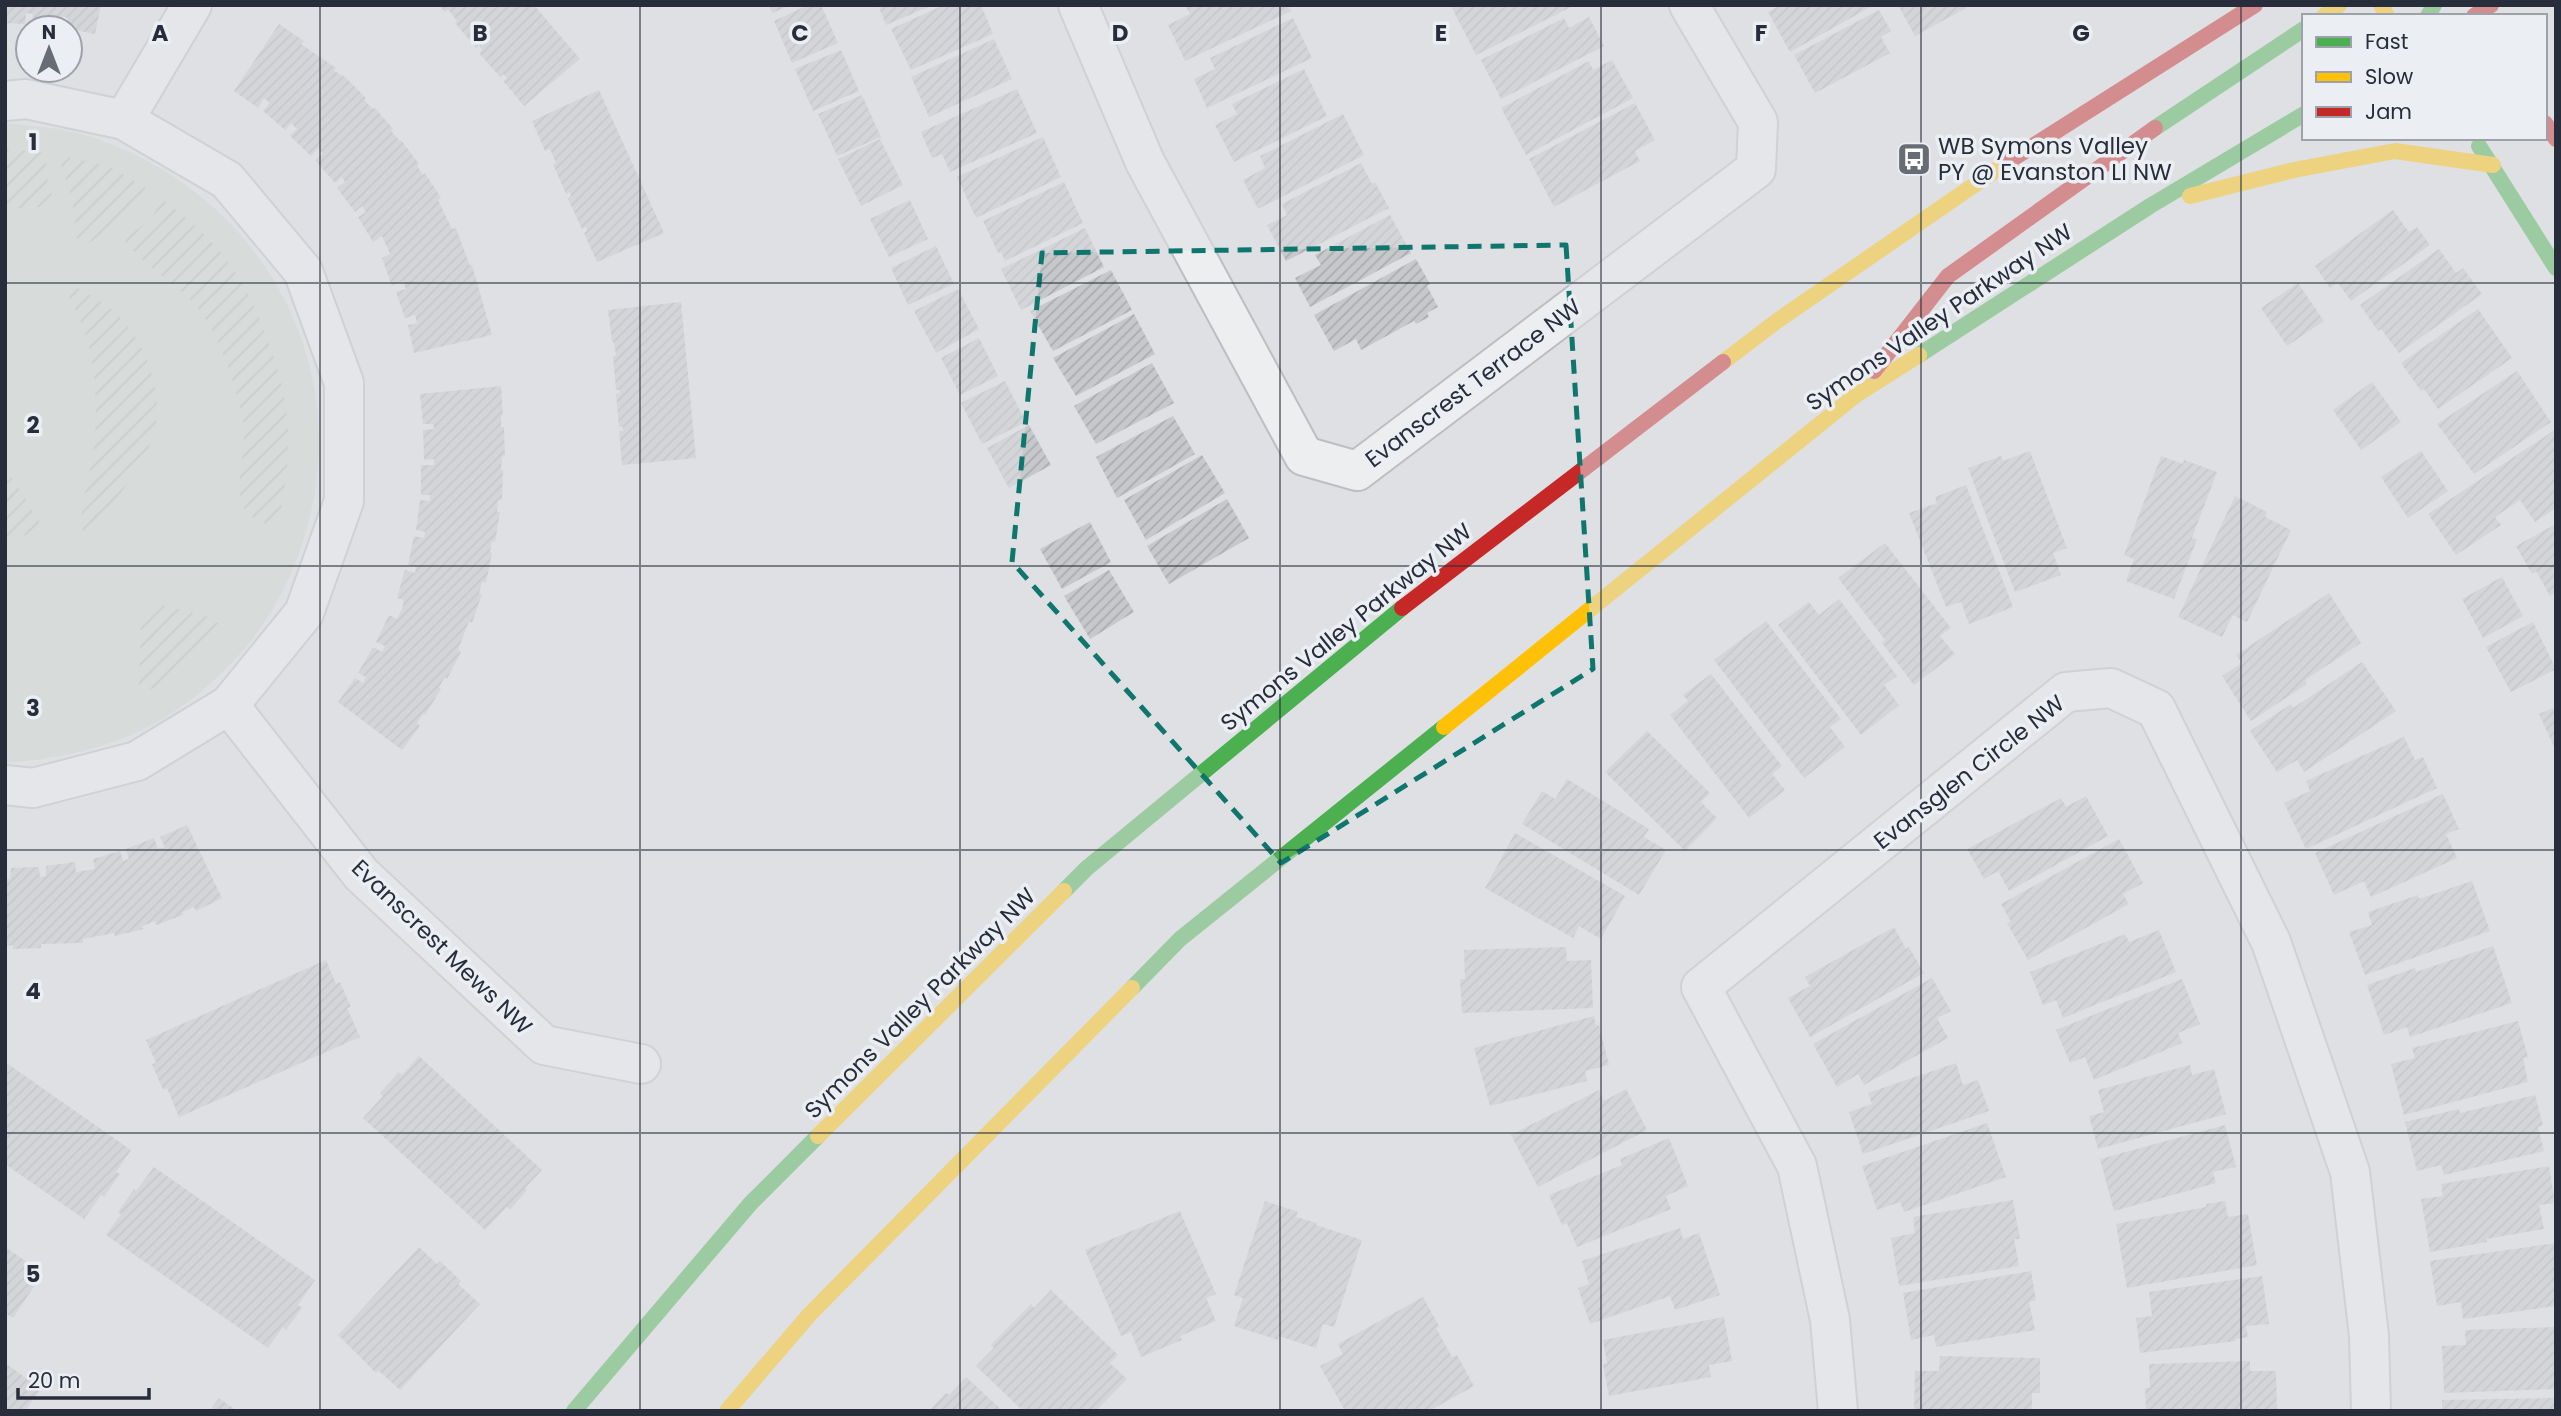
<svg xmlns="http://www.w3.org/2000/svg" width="2561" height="1416" font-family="Poppins,sans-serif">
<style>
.green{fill:#ced6cf}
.garden{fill:url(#garden-furrows)}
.building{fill:url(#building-hatch)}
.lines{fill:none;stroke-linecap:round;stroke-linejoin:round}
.street-casing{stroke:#bcbec1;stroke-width:42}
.street{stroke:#edeef0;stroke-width:38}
.fast{stroke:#4caf50;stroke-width:16}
.slow{stroke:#ffc107;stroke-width:16}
.jam{stroke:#c62828;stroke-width:16}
.marked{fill:none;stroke:#0f766e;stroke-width:5;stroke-dasharray:14 9;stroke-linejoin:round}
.grid{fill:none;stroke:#272d3a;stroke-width:2;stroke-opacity:0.55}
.labels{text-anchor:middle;stroke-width:7;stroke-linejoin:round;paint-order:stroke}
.poi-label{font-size:23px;fill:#272d3a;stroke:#ebeef3;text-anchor:start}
.street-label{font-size:23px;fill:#272d3a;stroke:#ebeef3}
.grid-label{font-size:23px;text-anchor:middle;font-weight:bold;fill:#272d3a;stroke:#ebeef3;stroke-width:7;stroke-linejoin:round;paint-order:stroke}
</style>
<defs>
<pattern id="garden-furrows" width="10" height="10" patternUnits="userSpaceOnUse" patternTransform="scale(1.75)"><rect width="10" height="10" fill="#ced6cf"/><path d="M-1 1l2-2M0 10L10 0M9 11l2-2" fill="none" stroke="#b1b8b2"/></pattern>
<pattern id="building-hatch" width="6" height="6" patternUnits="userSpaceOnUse" patternTransform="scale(1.75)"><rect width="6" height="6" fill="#c6c8cb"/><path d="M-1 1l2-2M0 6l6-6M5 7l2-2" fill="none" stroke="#aaacaf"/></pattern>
</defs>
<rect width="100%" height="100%" fill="#dee0e3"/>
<!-- green -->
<path class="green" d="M5 123C35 126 65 128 94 138 258 193 354 359 307 528 296 569 277 607 251 641 219 680 178 715 131 735 91 752 51 759 8 763H5Z"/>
<!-- garden -->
<g class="garden">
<path d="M5 149 47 153 45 172 55 206 5 209Z"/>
<path d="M58 155 111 167 152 192 140 209 87 244 79 243 77 239 72 198Z"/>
<path d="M162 199C219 241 246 277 269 344 279 371 286 398 288 427 290 457 284 490 280 519L272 526C222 511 244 476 244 438 245 423 241 409 237 395 230 368 211 319 191 300 168 278 143 264 123 239L150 221Z"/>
<path d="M68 283C86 293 103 301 118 315 147 343 167 400 152 439 140 474 109 508 84 535 77 513 88 483 92 460 101 409 96 337 66 293Z"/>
<path d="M5 467 43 528 40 533 5 538Z"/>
<path d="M162 605 209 617 224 627 169 682 151 689 139 685 141 625 148 610Z"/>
</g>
<!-- building -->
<g class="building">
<path d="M5 5H101L95 34 66 28 68 18 62 16 60 27 32 22 33 14 26 13 25 24 5 23Z"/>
<path d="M439 5H534L580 59 524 106 503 81 507 78 503 74 500 77 479 53 482 50 479 45 476 48 455 23 457 21 448 9 445 12Z"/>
<path d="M769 5H791L772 13Z"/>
<path d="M808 5H821L838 43 792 63 774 21Z"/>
<path d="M878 5H933L886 25Z"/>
<path d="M944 5H981L993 34 911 70 891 29Z"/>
<path d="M1185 5H1288L1291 11 1185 61 1168 25 1190 14Z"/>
<path d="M1458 5H1575L1476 55 1452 8Z"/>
<path d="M1780 5H1874L1790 52 1768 12Z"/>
<path d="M1898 5H1965L1966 8 1915 36Z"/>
<path d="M1879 10 1891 31 1881 37 1890 53 1815 93 1794 55Z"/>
<path d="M1589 17 1604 46 1501 99 1481 60 1564 18 1569 28Z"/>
<path d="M1293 18 1312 58 1207 108 1194 79 1215 69 1210 58Z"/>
<path d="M279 24 304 41 301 44 336 68 334 71 345 77 366 98 364 100 373 109 375 108 393 129 391 131 400 141 401 140 419 164 417 166 423 175 425 173 441 198 438 200 452 229 456 228 470 266 472 265 492 335 414 353 408 325 417 323 415 315 405 318 396 292 406 289 403 281 392 286 382 258 390 254 382 236 373 242 358 217 366 212 362 206 355 212 337 188 345 182 342 177 335 183 315 160 323 154 318 148 311 156 290 136 297 129 291 123 285 130 263 111 270 103 264 98 258 108 234 91Z"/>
<path d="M994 39 1012 79 929 117 911 77Z"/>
<path d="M841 50 859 91 813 111 795 69Z"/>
<path d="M1612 60 1633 98 1526 155 1501 108 1589 61 1593 70Z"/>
<path d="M1304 69 1327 116 1234 162 1215 125 1237 114 1232 104Z"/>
<path d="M1017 89 1037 133 950 172 942 154 932 158 921 132Z"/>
<path d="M599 90 664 233 597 262 584 233 587 231 586 227 582 229 568 199 571 196 570 192 566 194 553 164 556 163 550 149 545 151 532 121Z"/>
<path d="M862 95 881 137 837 156 818 114Z"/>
<path d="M1635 103 1655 140 1635 151 1640 161 1554 207 1529 159Z"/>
<path d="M1343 114 1364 155 1258 209 1243 180 1265 168 1260 156Z"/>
<path d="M1043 137 1061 177 976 218 957 177Z"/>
<path d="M880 139 903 185 861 206 838 159Z"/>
<path d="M1361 163 1372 184 1375 182 1389 208 1286 261 1267 225 1287 215 1282 204Z"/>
<path d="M1064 182 1083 223 1005 261 1001 252 998 253 983 221Z"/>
<path d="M910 200 928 239 889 257 870 219Z"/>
<path d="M2393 210 2409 232 2417 227 2430 245 2351 301 2338 283 2330 288 2315 266Z"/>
<path d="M1390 215 1411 253 1310 307 1295 278 1321 265 1315 255Z"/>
<path d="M1085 228 1104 267 1021 310 1001 269Z"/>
<path d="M936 246 954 284 908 305 891 268Z"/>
<path d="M2439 249 2456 273 2463 268 2482 294 2399 353 2381 329 2378 331 2360 305Z"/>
<path d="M1416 259 1430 284 1427 286 1438 307 1427 313 1429 317 1416 324 1414 321 1361 350 1356 339 1334 351 1314 315Z"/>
<path d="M1111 270 1132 310 1053 351 1030 311Z"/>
<path d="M2298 283 2324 321 2287 346 2261 308Z"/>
<path d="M958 289 979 329 936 353 914 311Z"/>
<path d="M681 302 696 458 622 465 619 431H623V427H619L616 394 620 393V390H616L613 356H616L614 342H612L608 310Z"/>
<path d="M2478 309 2512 358 2438 409 2424 389 2421 391 2401 363Z"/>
<path d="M1134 314 1155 354 1076 396 1053 358Z"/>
<path d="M979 338 998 376 960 395 941 358Z"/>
<path d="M1152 363 1174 403 1096 444 1074 406Z"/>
<path d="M2517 371 2551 422 2474 474 2437 424Z"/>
<path d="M1005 381 1026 422 982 444 961 403Z"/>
<path d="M2372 382 2401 422 2361 450 2333 410Z"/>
<path d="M501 386 503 415H501V427H504L505 457 502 456 501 470H503L502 500H498L497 512H500L495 542 492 541 490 552 492 553 486 583 482 582 479 594H482L472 623 469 621 458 650 461 652 447 679 445 677 439 687 441 689 425 715 424 713 417 723 420 726 402 750 338 702 355 678 363 683 366 677 358 673 373 647 382 652 385 646 376 642 389 615 397 619 402 609 404 600 397 598 405 570 415 573 416 567 408 565 414 536 424 538 425 532 416 530 420 500 430 501V495H421V465H434V459L424 460 423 430 434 429 433 424H423L420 394Z"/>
<path d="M1173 416 1195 454 1117 498 1096 457Z"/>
<path d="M1029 425 1051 465 1009 488 987 448Z"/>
<path d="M2556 429V508L2535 522 2520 500 2495 517 2501 525 2456 555 2428 514Z"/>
<path d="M2030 451 2067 548 2053 553 2061 575 2015 592 1968 468 2001 456 2003 461Z"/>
<path d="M2421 451 2448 491 2408 518 2381 477Z"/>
<path d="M1202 455 1225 493 1146 540 1124 500Z"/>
<path d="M2161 456 2183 464 2184 460 2217 472 2192 538 2197 539 2174 599 2126 581 2134 559 2124 555Z"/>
<path d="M1966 485 2013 607 1969 624 1961 602 1946 607 1909 513 1937 503 1935 497Z"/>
<path d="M2235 496 2267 512 2265 517 2291 530 2247 622 2233 615 2222 637 2178 617Z"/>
<path d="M1227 499 1249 538 1169 584 1147 546Z"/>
<path d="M1090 522 1111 562 1062 589 1040 549Z"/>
<path d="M2556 524V592L2550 596 2536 571 2532 574 2516 546Z"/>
<path d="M1885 543 1951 628 1940 636 1955 654 1914 685 1882 643 1885 640 1838 578Z"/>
<path d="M1109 570 1134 612 1090 639 1064 596Z"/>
<path d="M2502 577 2523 616 2483 638 2462 599Z"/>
<path d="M2329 593 2361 643 2305 680 2307 684 2251 721 2222 676 2242 663 2236 655Z"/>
<path d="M1839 599 1897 676 1884 685 1899 705 1861 735 1778 625 1809 602 1819 615Z"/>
<path d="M1766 621 1841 719 1830 727 1845 747 1804 778 1714 660Z"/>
<path d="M2533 622 2556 669 2511 692 2486 647Z"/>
<path d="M2362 662 2396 711 2304 772 2297 760 2277 772 2250 731 2291 704 2293 708Z"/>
<path d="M1711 674 1782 766 1772 774 1785 790 1749 818 1670 715 1688 701 1683 695Z"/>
<path d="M2556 707V751L2539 714Z"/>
<path d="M1647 731 1710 793 1701 802 1717 818 1685 851 1605 772Z"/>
<path d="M2404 737 2415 760 2423 757 2437 788 2306 849 2284 803 2310 791 2306 781Z"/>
<path d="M1567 779 1649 829 1644 837 1666 850 1639 895 1522 824 1542 791 1555 799Z"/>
<path d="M2443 794 2459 829 2446 834 2457 858 2371 897 2364 881 2334 895 2315 853Z"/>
<path d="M2086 796 2108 836 2009 891 1998 871 1984 879 1967 849 2061 798 2066 807Z"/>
<path d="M187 825 222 898 196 911 194 907 182 912 183 915 156 925 155 921 142 926 143 929 115 936 114 933 83 939V943L41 944V948L13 949V945L5 946V879H10L11 868 39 867 40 877 46 876V866L75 862 76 872 95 869 93 859 120 851 123 861 129 859 126 849 154 838 158 849 165 847 160 837Z"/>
<path d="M1515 833 1625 896 1601 939 1579 926 1573 938 1485 888Z"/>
<path d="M2119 839 2143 883 2123 894 2129 904 2028 960 2007 923 2011 922 2001 904Z"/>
<path d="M2472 881 2490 931 2365 975 2349 932 2372 925 2368 912 2418 895 2419 899Z"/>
<path d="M1894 927 1906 949 1909 947 1924 973 1810 1037 1788 998 1810 986 1805 977Z"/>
<path d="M2159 930 2176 972 2063 1018 2056 1000 2043 1005 2030 972 2125 934 2129 942Z"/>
<path d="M2493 946 2512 1003 2410 1037 2407 1027 2384 1035 2367 985 2415 968 2416 972Z"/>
<path d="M1566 947 1567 961 1591 960 1593 1008 1462 1013 1460 979H1465L1464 950Z"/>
<path d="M326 960 336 984 340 982 351 1007 347 1008 360 1037 179 1117 167 1088 163 1090 152 1064 156 1063 146 1040Z"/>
<path d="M1932 978 1951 1011 1937 1018 1948 1038 1864 1085 1858 1074 1837 1087 1813 1044Z"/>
<path d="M2182 979 2200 1024 2178 1033 2182 1043 2094 1080 2085 1057 2070 1063 2056 1030Z"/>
<path d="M1594 1016 1596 1026 1599 1025 1609 1065 1585 1071 1587 1081 1490 1106 1474 1048Z"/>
<path d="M2518 1021 2528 1057 2523 1058 2528 1082 2404 1115 2391 1064 2415 1058 2412 1048Z"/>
<path d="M419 1056 542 1170 525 1188 527 1190 510 1210 507 1207 485 1230 363 1118 383 1096 380 1093 399 1072 402 1075Z"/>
<path d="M5 1062 131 1150 116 1172 120 1174 104 1197 101 1195 84 1219 5 1164Z"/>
<path d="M1956 1063 1963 1085 1978 1080 1989 1111 1863 1154 1849 1112 1872 1104 1868 1093Z"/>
<path d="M2190 1065 2192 1075 2214 1069 2226 1114 2098 1149 2089 1116 2104 1112 2098 1090Z"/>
<path d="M1626 1089 1647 1130 1538 1187 1511 1135 1599 1090 1604 1101Z"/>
<path d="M2535 1095 2543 1125 2538 1127 2544 1151 2444 1175 2441 1165 2417 1171 2405 1122 2459 1109 2460 1113Z"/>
<path d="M1987 1123 2006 1177 1904 1212 1900 1202 1877 1210 1862 1166Z"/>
<path d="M2225 1125 2236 1167 2213 1172 2216 1183 2114 1211 2100 1159Z"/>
<path d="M1669 1138 1688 1186 1666 1196 1671 1209 1577 1247 1567 1223 1562 1225 1549 1195 1622 1165 1620 1159Z"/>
<path d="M2549 1166 2555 1203 2539 1205 2544 1229 2486 1239 2487 1242 2430 1252 2421 1199 2443 1196 2441 1184Z"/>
<path d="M154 1167 315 1280 298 1305 302 1308 286 1330 283 1327 268 1348 106 1235 121 1214 118 1212 134 1189 136 1191Z"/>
<path d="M2013 1200 2020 1239H2014L2019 1266 1899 1286 1891 1238 1915 1233 1913 1217Z"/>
<path d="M1265 1201 1298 1212 1296 1217 1317 1223 1316 1225 1362 1240 1334 1327 1323 1324 1316 1348 1279 1336 1278 1340 1234 1326 1243 1298 1234 1295Z"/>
<path d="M2225 1201 2228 1217 2248 1214 2257 1265 2127 1288 2116 1224 2206 1207V1204Z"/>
<path d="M1180 1211 1216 1294 1206 1298 1216 1321 1180 1336 1182 1340 1141 1357 1131 1332 1121 1336 1085 1250Z"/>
<path d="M1680 1228 1683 1239 1699 1233 1720 1295 1675 1310 1670 1296 1590 1324 1578 1288 1589 1284 1582 1261Z"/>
<path d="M2556 1243V1306L2463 1319 2461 1302 2437 1306 2430 1261Z"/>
<path d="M5 1247 43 1273 13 1318 5 1313Z"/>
<path d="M419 1247 437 1264 440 1261 461 1281 458 1284 480 1304 400 1390 378 1370 376 1373 338 1335Z"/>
<path d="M2031 1271 2036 1300 2029 1302 2035 1330 1936 1347 1934 1335 1911 1340 1903 1293Z"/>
<path d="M2262 1276 2269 1324 2246 1326 2248 1337 2235 1339 2236 1341 2140 1353 2136 1318 2152 1316 2149 1292Z"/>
<path d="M1051 1290 1118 1355 1110 1363 1127 1379 1096 1411H1023L976 1366 994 1348 991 1345 1031 1304 1034 1308Z"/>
<path d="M1423 1297 1439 1326 1436 1328 1452 1357 1457 1355 1474 1386 1429 1411H1345L1320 1366 1343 1354 1338 1344Z"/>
<path d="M1724 1317 1732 1361 1709 1365 1711 1377 1609 1396 1603 1364 1607 1363 1603 1340Z"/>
<path d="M2556 1327V1389L2444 1393 2442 1346 2466 1345 2465 1330Z"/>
<path d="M1940 1356 2040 1358V1393H2032V1411H1914L1915 1371H1939Z"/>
<path d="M2250 1361V1371H2276L2277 1411H2146L2145 1388H2150L2149 1364Z"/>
<path d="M5 1363 41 1389 25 1411H5Z"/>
<path d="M966 1377 1003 1411H929L946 1393 949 1395Z"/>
<path d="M219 1398 237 1411H209Z"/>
<path d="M2556 1398V1411H2442V1400Z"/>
</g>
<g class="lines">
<!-- street casing -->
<g class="street-casing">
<g id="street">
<path d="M1078 5 1145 162 1304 456 1357 471 1756 169 1758 122 1689 5"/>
<path d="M5 101 26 99 124 120 227 180 303 271 344 383V501L304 613 229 705 137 761 33 788 5 785"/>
<path d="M124 120 192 5"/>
<path d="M229 705 361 874 544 1045 641 1064"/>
<path d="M1838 1411 1830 1320 1797 1166 1701 987 2066 692 2111 688 2156 709 2271 942 2350 1172 2369 1336 2371 1411"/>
</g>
</g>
<!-- street -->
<use href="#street" class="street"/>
<!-- fast -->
<g class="fast">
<path d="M2428 16 2434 5"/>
<path d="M2155 128 2304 29"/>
<path d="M2479 146 2556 268"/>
<path d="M1919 355 2150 206 2304 114"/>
<path d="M1064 891 1087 868 1402 608"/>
<path d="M1132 988 1180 939 1444 727"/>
<path d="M574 1411 750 1204 818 1136"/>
</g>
<!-- slow -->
<g class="slow">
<path d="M2381 5 2387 16"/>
<path d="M2324 16 2339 5"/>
<path d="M2190 196 2294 170 2395 151 2493 165"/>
<path d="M1723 362 1777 321 2006 163"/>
<path d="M1444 727 1856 395 1919 355"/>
<path d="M818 1136 1064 891"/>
<path d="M727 1411 809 1315 1132 988"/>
</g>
<!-- jam -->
<g class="jam">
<path d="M2474 16 2491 5"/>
<path d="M2545 123 2556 139"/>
<path d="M2006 163 2255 5"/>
<path d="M1874 371 1948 276 2155 128"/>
<path d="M1402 608 1723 362"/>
</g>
</g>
<!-- marked area -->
<path d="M0 0H2561V1416H0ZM1566 245 1593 669 1281 863 1012 562 1042 253Z" fill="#dee0e3" fill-opacity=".55" fill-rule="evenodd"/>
<path class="marked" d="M1566 245 1593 669 1281 863 1012 562 1042 253Z"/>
<!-- grid -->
<path class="grid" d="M320 5V1411M640 5V1411M960 5V1411M1280 5V1411M1601 5V1411M1921 5V1411M2241 5V1411M5 283H2556M5 566H2556M5 850H2556M5 1133H2556"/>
<!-- icons -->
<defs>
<g id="bus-square" transform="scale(1.75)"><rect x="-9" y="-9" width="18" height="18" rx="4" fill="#676c75" stroke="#ebeef3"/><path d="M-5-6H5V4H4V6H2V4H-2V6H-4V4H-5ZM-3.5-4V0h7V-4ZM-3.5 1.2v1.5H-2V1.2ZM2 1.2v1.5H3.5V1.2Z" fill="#fff"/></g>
</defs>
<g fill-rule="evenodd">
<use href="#bus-square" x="1914" y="159"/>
</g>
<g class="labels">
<!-- poi labels -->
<g class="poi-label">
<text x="1938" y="154">WB Symons Valley<tspan x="1938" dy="26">PY @ Evanston LI NW</tspan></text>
</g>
<!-- street labels -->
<g class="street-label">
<text transform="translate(1939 317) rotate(-34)" y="8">Symons Valley Parkway NW</text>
<text transform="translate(1473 383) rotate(-37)" y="8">Evanscrest Terrace NW</text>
<text transform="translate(1346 627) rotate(-39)" y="8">Symons Valley Parkway NW</text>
<text transform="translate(1969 772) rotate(-38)" y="8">Evansglen Circle NW</text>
<text transform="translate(442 947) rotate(44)" y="8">Evanscrest Mews NW</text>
<text transform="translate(920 1003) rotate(-45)" y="8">Symons Valley Parkway NW</text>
</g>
</g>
<g class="grid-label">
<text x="160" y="41">A</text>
<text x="480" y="41">B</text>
<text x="800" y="41">C</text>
<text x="1120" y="41">D</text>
<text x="1441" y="41">E</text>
<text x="1761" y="41">F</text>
<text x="2081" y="41">G</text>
<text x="33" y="150">1</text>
<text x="33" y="433">2</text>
<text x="33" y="716">3</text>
<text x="33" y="999">4</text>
<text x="33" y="1282">5</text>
</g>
<!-- border -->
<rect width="2561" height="1416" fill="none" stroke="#272d3a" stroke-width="14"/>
<!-- legend -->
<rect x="2302" y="14" width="245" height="126" fill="#ebeef3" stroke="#9da1a9" stroke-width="2"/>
<rect x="2316" y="37" width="35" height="10" fill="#4caf50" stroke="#9da1a9" stroke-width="2"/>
<text x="2365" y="49" font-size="21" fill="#272d3a">Fast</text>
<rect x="2316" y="72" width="35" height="10" fill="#ffc107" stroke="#9da1a9" stroke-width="2"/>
<text x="2365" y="84" font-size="21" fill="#272d3a">Slow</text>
<rect x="2316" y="107" width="35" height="10" fill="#c62828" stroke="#9da1a9" stroke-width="2"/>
<text x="2365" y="119" font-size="21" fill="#272d3a">Jam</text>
<!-- north arrow -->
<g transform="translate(49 49)"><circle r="33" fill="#ebeef3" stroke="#9da1a9" stroke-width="2"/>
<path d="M0-5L12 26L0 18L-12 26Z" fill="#676c75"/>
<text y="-10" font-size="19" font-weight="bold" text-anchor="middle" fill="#272d3a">N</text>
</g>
<!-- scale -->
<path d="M18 1388v10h131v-10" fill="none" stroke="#272d3a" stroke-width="3.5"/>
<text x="28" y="1388" font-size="21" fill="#272d3a" stroke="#ebeef3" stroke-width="5" paint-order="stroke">20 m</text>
</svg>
